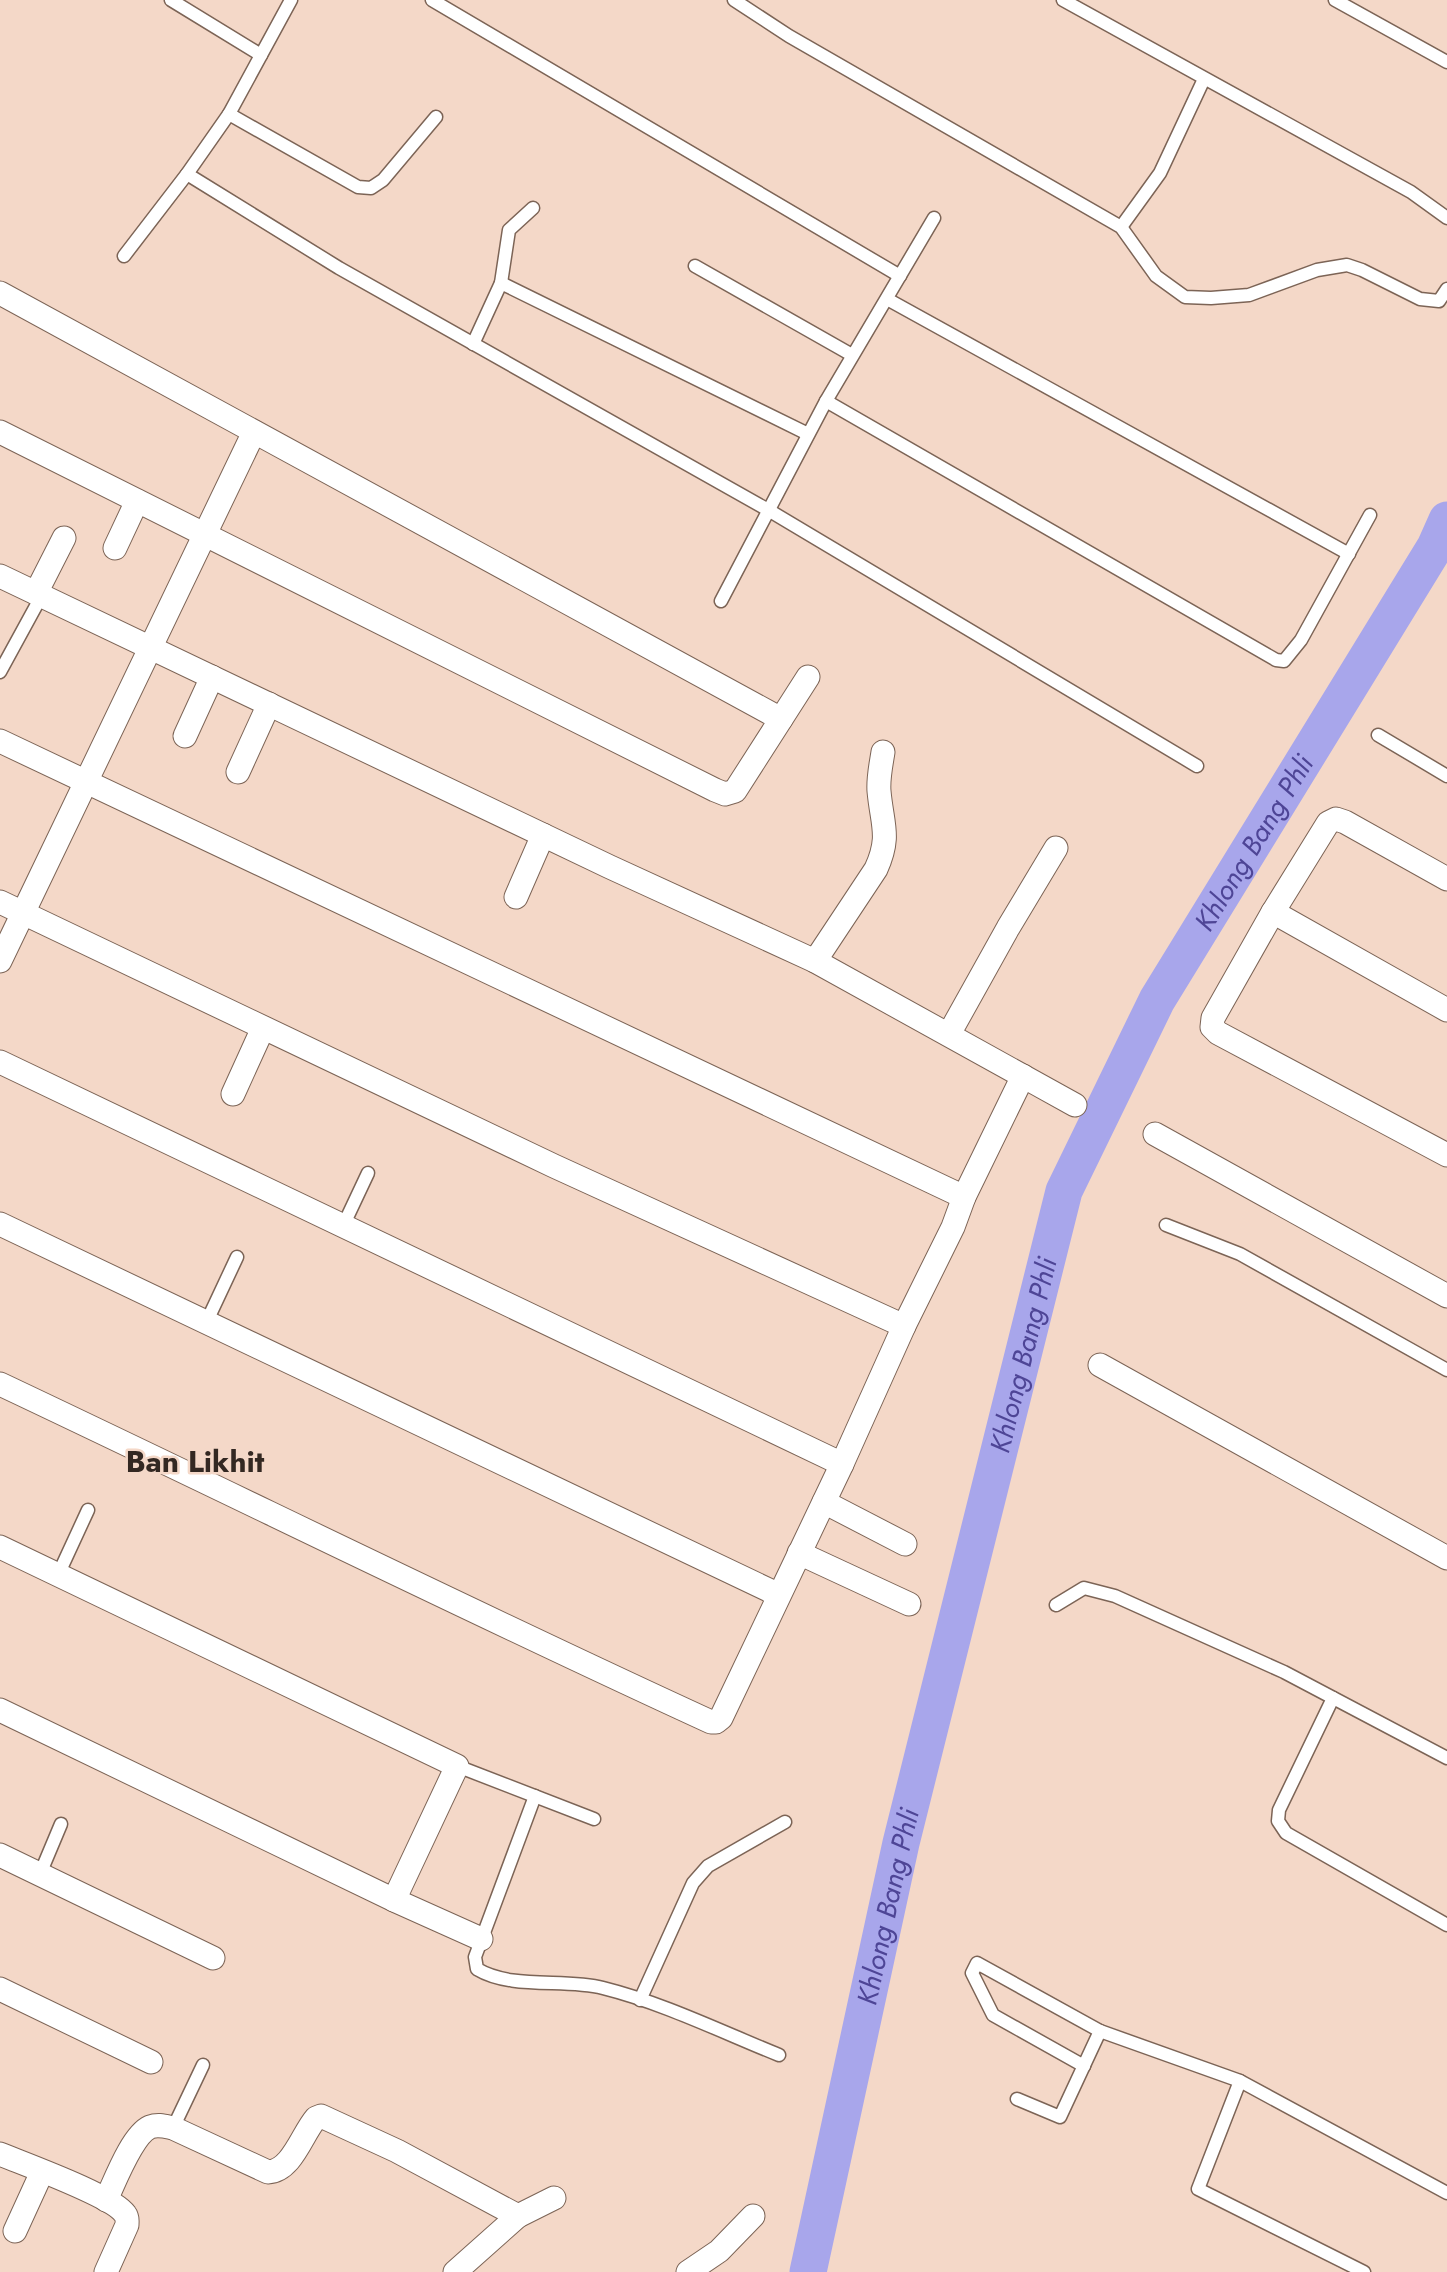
<svg xmlns="http://www.w3.org/2000/svg" width="1447" height="2272" font-family="Jost,sans-serif">
<style>
.lines{fill:none;stroke-linecap:round;stroke-linejoin:round}
.river{stroke:#a8a6eb;stroke-width:37}
.service-casing{stroke:#7c6456;stroke-width:15}
.minor-casing{stroke:#7c6456;stroke-width:25}
.service{stroke:#fff;stroke-width:12}
.minor{stroke:#fff;stroke-width:23}
.labels{text-anchor:middle;stroke-width:5;stroke-linejoin:round;paint-order:stroke}
.water-label{font-size:28px;font-style:italic;fill:#4e4596;stroke:#f4d8c8}
.quarter-label{font-size:30px;font-weight:bold;fill:#332822;stroke:#f4d8c8}
</style>
<rect width="100%" height="100%" fill="#f4d8c8"/>
<g class="lines">
<!-- river -->
<path class="river" id="s1" d="M808 2272 901 1843 1064 1191 1157 1000 1435 547 1447 520"/>
<!-- service casing -->
<g class="service-casing">
<g id="service">
<path d="M171 0 261 55"/>
<path d="M432 0 900 276"/>
<path d="M734 0 789 36 1121 227 1156 276 1185 297 1211 298 1249 295 1317 270 1347 265 1362 270 1420 299 1439 301 1447 289"/>
<path d="M1063 0 1411 192 1447 218"/>
<path d="M1335 0 1447 62"/>
<path d="M229 114 358 187 371 188 383 180 436 117"/>
<path d="M187 174 339 268 770 511 1197 766"/>
<path d="M1121 227 1160 173 1204 79"/>
<path d="M124 256 187 174 229 114 291 0"/>
<path d="M695 266 852 355"/>
<path d="M501 283 509 230 533 208"/>
<path d="M887 299 1349 554"/>
<path d="M473 344 501 283 808 434"/>
<path d="M826 401 1276 660 1284 661 1301 640 1370 515"/>
<path d="M721 601 826 401 934 218"/>
<path d="M0 672 42 595"/>
<path d="M1378 735 1447 776"/>
<path d="M344 1224 368 1173"/>
<path d="M1166 1225 1240 1254 1447 1370"/>
<path d="M207 1321 237 1257"/>
<path d="M58 1575 88 1510"/>
<path d="M1056 1605 1084 1588 1115 1596 1284 1672 1447 1758"/>
<path d="M1333 1698 1279 1810 1278 1821 1286 1833 1447 1925"/>
<path d="M457 1766 594 1819"/>
<path d="M535 1796 475 1957 477 1969C512 1990 565 1978 603 1988 663 2003 722 2032 779 2055"/>
<path d="M40 1874 61 1824"/>
<path d="M640 2000 693 1883 708 1866 785 1822"/>
<path d="M1084 2066 993 2015 972 1973 977 1963 1100 2031 1240 2081 1447 2193"/>
<path d="M1240 2081 1198 2189 1364 2272"/>
<path d="M1017 2099 1060 2117 1100 2031"/>
<path d="M173 2128 203 2065"/>
</g>
</g>
<!-- minor casing -->
<g class="minor-casing">
<g id="minor">
<path d="M0 293 781 719"/>
<path d="M0 432 715 790 725 794 735 791 808 677"/>
<path d="M115 548 137 501"/>
<path d="M0 576 610 867 815 961 1075 1105"/>
<path d="M36 593 64 538"/>
<path d="M185 736 212 677"/>
<path d="M0 741 964 1197"/>
<path d="M238 772 269 704"/>
<path d="M1447 879 1345 822 1336 819 1328 823 1273 912 1213 1018 1212 1027 1218 1033 1447 1155"/>
<path d="M516 897 543 835"/>
<path d="M0 902 554 1166 904 1326"/>
<path d="M1273 912 1447 1010"/>
<path d="M0 961 254 432"/>
<path d="M815 961 876 869C891 836 882 825 879 791 878 778 881 765 883 752"/>
<path d="M949 1034 1008 928 1056 848"/>
<path d="M0 1062 842 1464"/>
<path d="M233 1094 263 1028"/>
<path d="M1155 1134 1447 1296"/>
<path d="M0 1224 779 1595"/>
<path d="M1100 1365 1447 1558"/>
<path d="M0 1384C237 1496 473 1613 711 1722H716L721 1718 842 1464 904 1326 953 1227 964 1197 1023 1076"/>
<path d="M824 1502 905 1544"/>
<path d="M0 1547 457 1766 394 1900"/>
<path d="M799 1553 909 1604"/>
<path d="M0 1710 394 1900 481 1939"/>
<path d="M0 1855 213 1958"/>
<path d="M0 1989 151 2062"/>
<path d="M0 2154C24 2164 113 2196 125 2214 128 2218 127 2220 127 2225L106 2272"/>
<path d="M106 2200C115 2181 132 2135 150 2127 158 2124 164 2126 173 2128L268 2172C292 2171 302 2134 316 2118L321 2116 397 2151 518 2216"/>
<path d="M15 2231 42 2172"/>
<path d="M455 2272 518 2216 554 2198"/>
<path d="M688 2272 719 2251 753 2216"/>
</g>
</g>
<!-- service -->
<use href="#service" class="service"/>
<!-- minor -->
<use href="#minor" class="minor"/>
</g>
<g class="labels">
<!-- water labels -->
<g class="water-label">
<text dy="10" stroke="none"><textPath href="#s1" startOffset="1508">Khlong Bang Phli</textPath></text>
<text dy="10" stroke="none"><textPath href="#s1" startOffset="942">Khlong Bang Phli</textPath></text>
<text dy="10" stroke="none"><textPath href="#s1" startOffset="374">Khlong Bang Phli</textPath></text>
</g>
<!-- quarter labels -->
<g class="quarter-label">
<text x="195" y="1472">Ban Likhit</text>
</g>
</g>
</svg>
